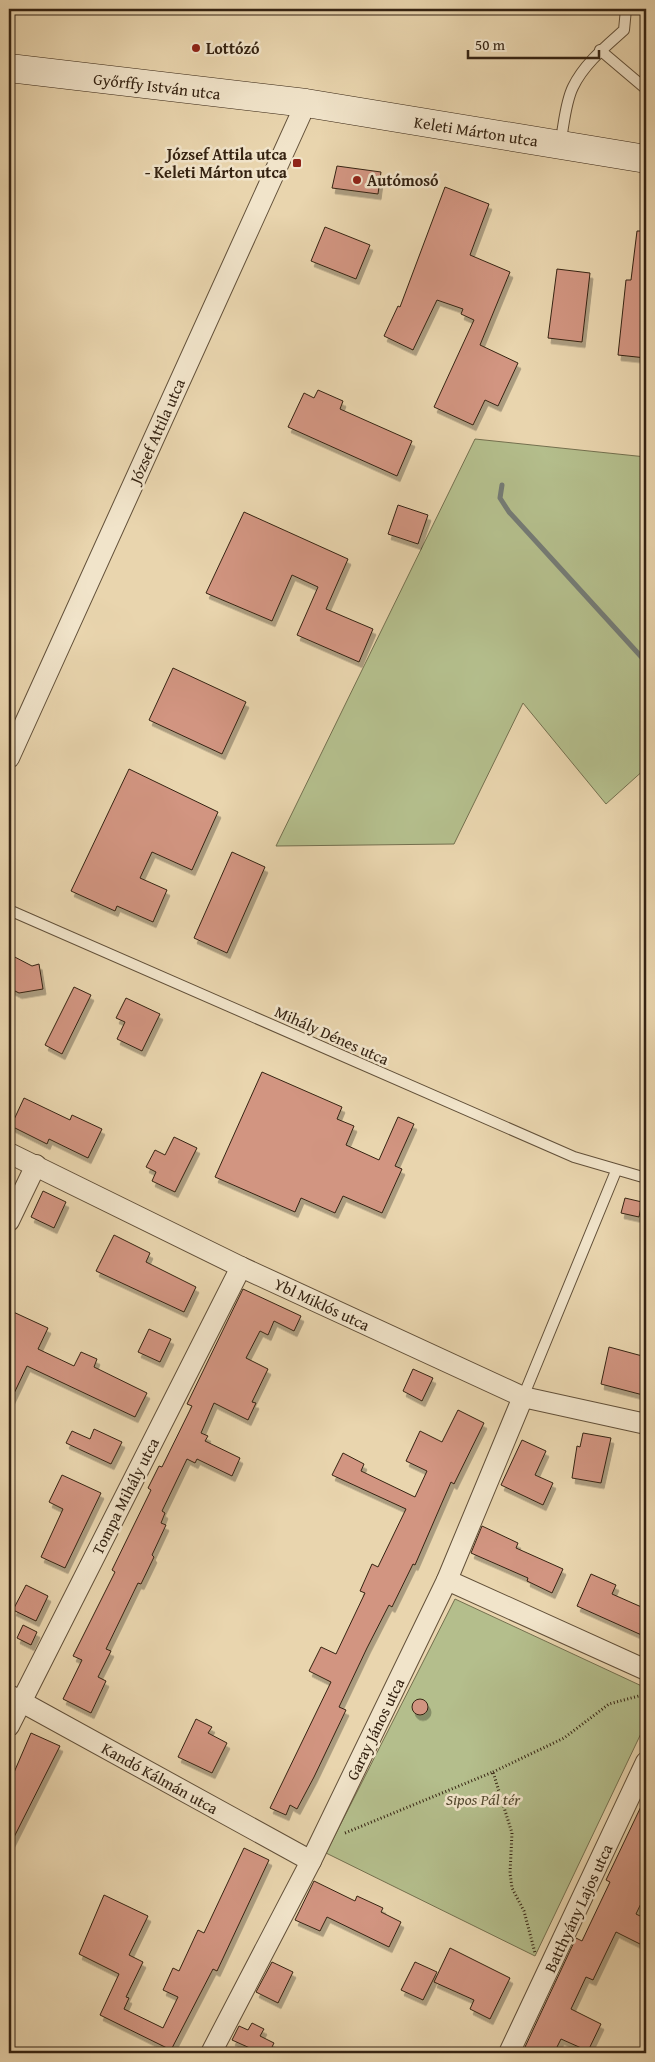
<svg xmlns="http://www.w3.org/2000/svg" width="655" height="2062" font-family="'Gentium Book Plus',serif">
<style>
.green{fill:#b4be8c;stroke:#74704f}
.lines{fill:none;stroke-linecap:round;stroke-linejoin:round}
.stream{stroke:#747b75;stroke-width:5}
.building{fill:#d29581;stroke:#352312;filter:url(#shadow)}
.lane-casing{stroke:#625039;stroke-width:12}
.street-casing{stroke:#625039;stroke-width:22}
.secondary-casing{stroke:#352312;stroke-width:29}
.path{stroke:#352312;stroke-width:3;stroke-dasharray:1 2.5;stroke-linecap:butt}
.lane{stroke:#f1e4ca;stroke-width:10}
.street{stroke:#f1e4ca;stroke-width:20}
.secondary{stroke:#f1e4ca;stroke-width:28}
.poi-dot{fill:#8f2418;stroke:#f1e4ca;stroke-width:2}
.labels{text-anchor:middle;stroke-width:5;stroke-linejoin:round;paint-order:stroke}
.poi-label{font-size:16px;font-weight:bold;fill:#352312;stroke:#f1e4ca;text-anchor:start}
.street-label{font-size:16px;fill:#352312;stroke:#f1e4ca}
.park-label{font-size:16px;font-style:italic;fill:#554a30;stroke:#f1e4ca}
</style>
<defs>
<filter id="shadow"><feDropShadow dx="3" dy="5.5" stdDeviation="0" flood-color="#0004"/></filter>
</defs>
<rect width="100%" height="100%" fill="#e9d5ae"/>
<filter id="stains"><feTurbulence type="fractalNoise" baseFrequency=".004" numOctaves="4"/><feColorMatrix values="0 0 0 0 .2 0 0 0 0 .09 0 0 0 0 .02 0 0 0 .5 -.17"/></filter>
<radialGradient id="worn" r=".72"><stop offset=".6" stop-color="#630" stop-opacity="0"/><stop offset="1" stop-color="#630" stop-opacity=".3"/></radialGradient>
<!-- green -->
<g class="green">
<path d="M475 439 646 457V768L606 804 523 703 454 844 276 846Z"/>
<path d="M455 1599 646 1688V1723L535 1956 326 1853Z"/>
</g>
<g class="lines">
<!-- stream -->
<path class="stream" d="M502 485 500 498 509 512 646 662"/>
</g>
<!-- building -->
<g class="building">
<path d="M337 166 381 172 378 194 332 188Z"/>
<path d="M445 187 489 204 470 255 510 272 480 345 518 363 498 406 485 400 473 425 434 407 474 320 461 314 463 309 437 300 413 350 384 336 398 306 400 307Z"/>
<path d="M325 227 370 245 356 279 311 261Z"/>
<path d="M637 231H646V358L618 355 626 280H631Z"/>
<path d="M557 269 590 273 582 342 548 338Z"/>
<path d="M318 390 343 401 340 409 412 441 397 476 288 427 304 393 314 398Z"/>
<path d="M398 505 428 515 418 544 388 534Z"/>
<path d="M244 512 348 559 326 609 373 629 359 662 297 635 318 587 292 575 272 621 206 593Z"/>
<path d="M173 668 246 702 222 754 149 720Z"/>
<path d="M129 769 218 812 192 870 152 852 140 878 167 890 153 922 117 906 115 911 71 891Z"/>
<path d="M232 852 265 867 227 953 194 938Z"/>
<path d="M9 954 32 966 39 964 43 989 19 993 9 988Z"/>
<path d="M74 987 91 995 62 1054 45 1045Z"/>
<path d="M126 998 160 1014 142 1051 117 1039 125 1022 116 1018Z"/>
<path d="M262 1072 342 1107 337 1119 354 1126 346 1145 379 1160 398 1117 414 1124 395 1166 402 1169 382 1213 343 1196 335 1213 301 1198 295 1212 215 1177Z"/>
<path d="M24 1098 70 1120 72 1115 102 1129 88 1158 49 1139 47 1144 11 1126Z"/>
<path d="M174 1137 197 1148 175 1192 152 1181 156 1172 146 1167 155 1150 165 1155Z"/>
<path d="M43 1191 66 1202 54 1228 31 1217Z"/>
<path d="M625 1198 642 1202 639 1217 621 1213Z"/>
<path d="M114 1235 150 1253 146 1262 196 1287 184 1312 96 1271Z"/>
<path d="M243 1289 301 1316 294 1331 274 1321 268 1335 260 1331 246 1358 268 1369 252 1402 256 1403 248 1420 214 1403 201 1433 208 1436 205 1441 240 1458 232 1476 197 1459 195 1463 187 1459 162 1511 165 1513 161 1523 166 1525 152 1555 154 1557 141 1584 138 1583 106 1649 111 1651 98 1677 106 1681 91 1713 63 1699 82 1660 73 1656 115 1572 112 1570 151 1490 148 1488 159 1466 162 1467 192 1406 187 1404Z"/>
<path d="M9 1310 48 1328 38 1349 74 1366 81 1352 97 1359 94 1367 147 1393 135 1417 27 1366 9 1404Z"/>
<path d="M149 1329 171 1339 160 1362 138 1352Z"/>
<path d="M609 1347 646 1357V1384L643 1395 601 1384Z"/>
<path d="M413 1369 433 1378 422 1401 403 1391Z"/>
<path d="M458 1410 484 1423 454 1484 451 1482 415 1565 413 1564 392 1607 389 1605 367 1648 339 1707 346 1710 314 1777 297 1809 290 1805 286 1815 270 1808 331 1682 309 1671 321 1647 336 1654 365 1593 360 1591 372 1564 378 1567 406 1509 332 1475 343 1453 364 1464 361 1471 415 1497 427 1471 406 1461 420 1431 442 1442Z"/>
<path d="M94 1429 122 1442 111 1464 66 1443 72 1431 90 1439Z"/>
<path d="M583 1433 611 1438 601 1483 572 1478 577 1446 580 1447Z"/>
<path d="M522 1440 546 1451 535 1475 553 1483 543 1505 501 1485Z"/>
<path d="M62 1475 101 1493 65 1568 41 1557 63 1509 49 1502Z"/>
<path d="M482 1526 518 1543 516 1548 563 1569 552 1593 527 1581 528 1578 471 1553Z"/>
<path d="M591 1574 616 1585 612 1594 646 1609V1637L577 1606Z"/>
<path d="M26 1585 48 1596 36 1621 13 1610Z"/>
<path d="M23 1625 37 1632 31 1645 17 1638Z"/>
<circle cx="420" cy="1707" r="8"/>
<path d="M196 1719 212 1727 208 1733 227 1743 212 1773 178 1757Z"/>
<path d="M31 1733 60 1746 9 1847V1784Z"/>
<path d="M646 1796V1893L636 1914 646 1919V1947L616 1932 593 1980 586 1977 571 2009 601 2024 588 2051 561 2039 554 2053H537L525 2047 576 1938 582 1941 610 1882 606 1880Z"/>
<path d="M244 1848 269 1860 217 1971 213 1969 171 2050 100 2015 119 1974 79 1954 104 1895 148 1916 129 1955 143 1962 126 1997 129 1998 124 2009 163 2028 178 1997 163 1990 173 1968 179 1971 198 1930 204 1933Z"/>
<path d="M314 1881 355 1901 357 1896 383 1908 381 1912 401 1922 389 1947 327 1917 320 1931 295 1920Z"/>
<path d="M450 1948 510 1978 490 2019 470 2009 474 2000 434 1982Z"/>
<path d="M272 1962 293 1972 278 2003 256 1992Z"/>
<path d="M415 1962 437 1972 423 2000 401 1990Z"/>
<path d="M252 2023 264 2029 260 2036 274 2043 269 2053H261L232 2040 239 2026 248 2030Z"/>
</g>
<g class="lines">
<!-- lane casing -->
<g class="lane-casing">
<g id="lane">
<path d="M600 50 646 89"/>
<path d="M560 144C564 126 565 103 573 87 584 64 605 47 624 30L626 9"/>
<path d="M9 910 574 1157 646 1178"/>
<path d="M523 1397 616 1171"/>
</g>
</g>
<!-- street casing -->
<g class="street-casing">
<g id="street">
<path d="M9 758 306 103"/>
<path d="M9 1153 241 1267 523 1397 646 1424"/>
<path d="M9 1221 36 1165"/>
<path d="M447 1580 646 1670"/>
<path d="M9 1695 311 1861"/>
<path d="M9 1726 241 1267"/>
<path d="M211 2053 311 1861 447 1580 523 1397"/>
<path d="M509 2053 646 1762"/>
</g>
</g>
<!-- secondary casing -->
<g class="secondary-casing">
<path id="secondary" d="M9 68 306 103 646 159"/>
</g>
<!-- path -->
<g class="path">
<path d="M493 1772 564 1738 609 1704 646 1694"/>
<path d="M345 1833 493 1772 512 1833 510 1873 512 1888 524 1911 535 1953"/>
</g>
<!-- lane -->
<use href="#lane" class="lane"/>
<!-- street -->
<use href="#street" class="street"/>
<!-- secondary -->
<use href="#secondary" class="secondary"/>
</g>
<!-- markers -->
<g class="poi-dot">
<circle cx="196" cy="48" r="5"/>
<rect x="292" y="158" width="10" height="10" rx="2.5"/>
<circle cx="357" cy="180" r="5"/>
</g>
<g class="labels">
<!-- poi labels -->
<g class="poi-label">
<text x="206" y="54">Lottózó</text>
<text x="287" y="160" text-anchor="end">József Attila utca<tspan x="287" dy="18">- Keleti Márton utca</tspan></text>
<text x="367" y="186">Autómosó</text>
</g>
<!-- street labels -->
<g class="street-label">
<text transform="translate(157 86) rotate(7)" y="6">Győrffy István utca</text>
<text transform="translate(476 131) rotate(9)" y="6">Keleti Márton utca</text>
<text transform="translate(157 431) rotate(-66)" y="6">József Attila utca</text>
<text transform="translate(332 1035) rotate(24)" y="6">Mihály Dénes utca</text>
<text transform="translate(322 1304) rotate(25)" y="6">Ybl Miklós utca</text>
<text transform="translate(125 1496) rotate(-63)" y="6">Tompa Mihály utca</text>
<text transform="translate(375 1729) rotate(-64)" y="6">Garay János utca</text>
<text transform="translate(160 1778) rotate(29)" y="6">Kandó Kálmán utca</text>
<text transform="translate(578 1908) rotate(-65)" y="6">Batthyány Lajos utca</text>
</g>
<!-- park labels -->
<g class="park-label">
<text x="483" y="1805">Sipos Pál tér</text>
</g>
</g>
<!-- margin -->
<rect width="655" height="2062" fill="none" stroke="#e9d5ae" stroke-width="30"/>
<rect x="10" y="10" width="635" height="2042" fill="none" stroke="#352312" stroke-width="2.5"/>
<rect x="15" y="15" width="625" height="2032" fill="none" stroke="#352312"/>
<!-- scale -->
<path d="M468 50v8h131v-8" fill="none" stroke="#352312" stroke-width="2.5"/>
<text x="475" y="50" font-size="15" fill="#352312" stroke="#f1e4ca" stroke-width="4" paint-order="stroke">50 m</text>
<rect width="100%" height="100%" filter="url(#stains)"/>
<rect width="100%" height="100%" fill="url(#worn)"/>
</svg>
